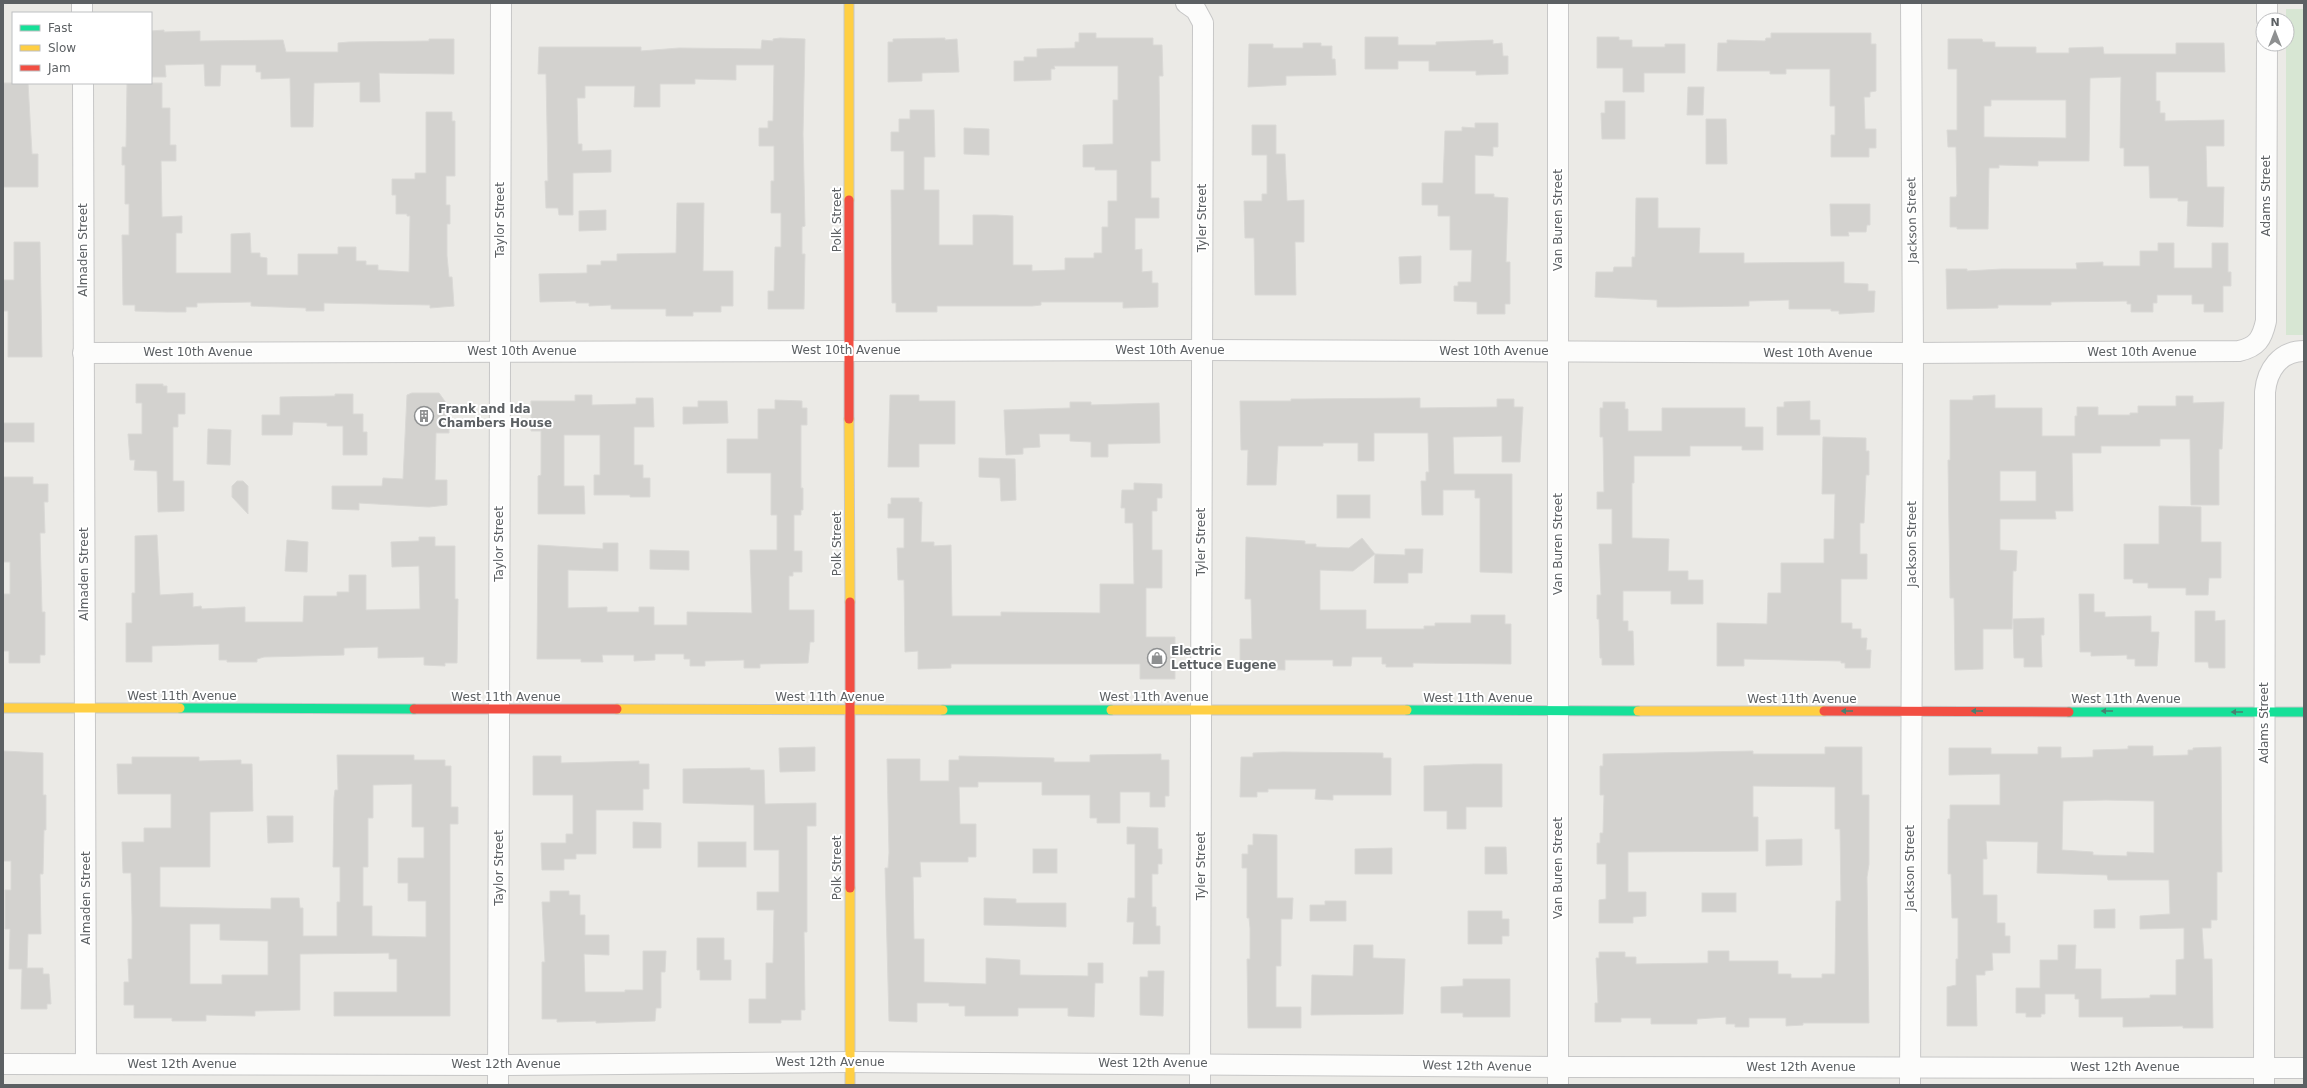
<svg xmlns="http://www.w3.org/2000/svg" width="2307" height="1088" font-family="'DejaVu Sans',sans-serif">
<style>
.green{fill:#d7e6d3}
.building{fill:#d3d2cf;stroke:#dad9d6;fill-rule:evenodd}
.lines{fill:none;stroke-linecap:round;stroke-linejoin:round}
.street-casing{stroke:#c7c7c7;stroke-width:22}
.fast-casing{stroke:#c6c7c7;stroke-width:11}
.slow-casing{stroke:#c6c7c7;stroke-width:11}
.jam-casing{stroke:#c6c7c7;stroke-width:11}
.street{stroke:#fcfcfb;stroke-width:20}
.fast{stroke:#16e098;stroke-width:9}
.slow{stroke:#ffcf43;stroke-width:9}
.jam{stroke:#f24e42;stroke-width:9}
.oneway{fill:#4a8070}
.labels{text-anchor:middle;stroke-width:4;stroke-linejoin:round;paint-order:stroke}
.street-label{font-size:12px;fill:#5c6063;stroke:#fff}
.poi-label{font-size:12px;font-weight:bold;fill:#5c6063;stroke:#fff;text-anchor:start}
</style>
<rect width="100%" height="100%" fill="#ebeae6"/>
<!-- green -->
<rect class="green" x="2286" y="9" width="18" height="326"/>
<!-- building -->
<g class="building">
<path d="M164 30V32L200 31V41L283 40 286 52H338V43L349 42 429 41V39H454V74L379 73 380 102H360V82L314 83 313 127H291L290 78 261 79V72H256V65H221L220 86H205L204 64 165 65 166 77H151V31Z"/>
<path d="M1079 33H1096V38H1153V45H1162L1163 76H1159L1160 161H1151V198H1159V218H1135V250L1142 249V272L1152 271V283H1158V307L1123 308V302H1041V305L1032 306H937V312H896V303H892L891 190H904V151H891V132H899V119H910V110H934L935 157H924V190H939V245H973V215H996L1013 216V265H1032V271L1065 270V258H1094V253H1102V227H1108V201H1117V170H1095V167H1083V145L1113 144V100H1118V66H1054L1055 69H1051V80L1014 81V61H1024V57H1037V49L1075 48V42H1079Z"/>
<path d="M1771 33H1871V44H1876V91L1870 92V97H1864L1865 129H1876V148H1869V157H1831V135H1835V106H1830V69H1786V74H1770V71H1717L1718 43H1727V40L1765 41 1766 38H1771Z"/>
<path d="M1365 37H1398V45H1436V42L1493 40V44L1502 43 1503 56H1508V74L1476 75V71H1429V61H1398V69H1365Z"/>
<path d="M1597 37H1619V40H1632V47H1665V44H1685V73H1644V92H1623V68H1597Z"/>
<path d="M780 38 805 39 803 134 805 226 802 227V254H805L804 309H768V291H774L775 247H781V213H771V181H774V146H759V128H768V121H773L774 65H736V80L695 79V84H660V107H634L635 86H585V98H577L578 144H582V151L611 150V172L573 173V215H559L558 208H546L545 181H548L546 74H538L539 47H641V51L679 48 761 49 762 40 773 41V39Z"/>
<path d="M945 38V40L957 39 959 72 922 73V81L888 82V42H893V39Z"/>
<path d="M1948 39H1982L1983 42H1995V47H2036V53H2069V48L2103 47 2104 54H2176V43H2224L2225 72H2156V101H2160V113H2165V121L2224 120V146H2206L2207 187H2224L2223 227 2187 226 2188 201H2178V198H2150L2149 166H2124V148H2120L2121 77 2090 78 2089 161H2038V166L1999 165V168H1989L1988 229H1957V227H1950V197H1956L1957 194 1956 147H1948L1947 130H1957V69H1948ZM1991 100H2066V138L1984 137V106H1991Z"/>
<path d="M1303 43H1321V46H1332V59H1335L1336 75 1286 76V85L1248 87 1249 44H1273V48H1303Z"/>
<path d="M3 83H28L32 154H38V187H3Z"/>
<path d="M127 83H162V108H170V145H176V161H161L162 217 182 216V233H176V273H231V234L250 233 251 253H260V257L267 258V275H298V254H338V247H356V261H366V265H378V270L409 272 410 216H407V214H396V195H392V179H415V173H426V112H452V121H455V176H446V205H450V224H447V256L449 277H452L454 306 430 308V305L324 303V311H306V308L251 306V302L197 303V307H186V312H168L135 311V305H123L122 235H129V204H125V165H122V147H126Z"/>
<path d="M1688 87H1704L1703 115H1687Z"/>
<path d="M1605 101H1625V139H1602L1601 113H1605Z"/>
<path d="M1706 119H1726L1727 164H1706Z"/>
<path d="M1475 123H1498V147H1493V156L1475 155V194H1494V197L1508 198 1506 262H1510V304H1505V314H1477V302L1454 301V286H1458V282H1471L1472 250H1450V216H1438V205H1422V183H1443L1445 131H1462V127L1475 128Z"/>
<path d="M1252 125H1276V154H1285L1287 201 1304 200V242H1295L1296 295H1255L1254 238H1245L1244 201H1262V194H1267V155H1252Z"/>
<path d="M964 128 989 129V155L964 154Z"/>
<path d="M1636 198H1658V228H1700L1699 253H1744V263L1844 262V283L1868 284V291H1875L1874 312 1839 314V311H1831V309H1789V300L1749 301V306L1677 307H1657V300L1595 297 1596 272H1613L1614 267H1632V257H1635Z"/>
<path d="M677 203H704L703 271H733V306H721V312H693V316H666V309H611V305L589 306V303H576V301L540 302 539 274 587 273V265H601V261H617V254L676 253Z"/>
<path d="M1830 204H1870V225H1867L1866 232H1848L1849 236H1831Z"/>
<path d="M606 210V230L579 231V211Z"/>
<path d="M14 242H40L42 357H8V311H3V280H14Z"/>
<path d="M2158 243H2174V268H2212V243H2228V272H2231V286H2223V312H2204V304H2192V295H2157V303H2153V312H2131V304H2127V301L2051 302V305H1998V308L1947 309 1946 269H1967V271L2002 269H2077L2076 263 2103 262V266H2140V251H2158Z"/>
<path d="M1421 256V283L1400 284 1399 257Z"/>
<path d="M136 384H163V386H167V393H185V414H178V427H173V481H184V511L158 512 157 471 134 470 135 460H130L128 434H142V403H136Z"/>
<path d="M412 393H439L449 407V433H436L435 480H447V505L429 507 359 503V510L332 509V486H382L383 478 403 479 407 395Z"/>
<path d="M335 394H353V414H363V432H367V455H343V426H327V423L293 422 292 435H262V415H280V397L335 396Z"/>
<path d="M575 395H592V405L636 404V398H653L654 427H634V465H643V478H650V497H630V495H594V475H600V435H564V486H584L585 514H538V476L541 475V431H531V401H575Z"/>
<path d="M890 395H919V401H955V444H919V467H888Z"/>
<path d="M1995 395V408H2042V436H2075V416H2077V407H2098V415H2130V413H2138V406H2176V396H2193V403L2224 402 2222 449H2219V505H2191L2190 439H2160V446H2101V453H2072L2073 511H2055L2056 519H2000V550L2017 551 2016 571H2013L2012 629H1983V669L1955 670 1954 598H1950L1948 460H1950V400H1973V396ZM2000 471H2036V501H2000Z"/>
<path d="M1420 398V408L1497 407V399H1514V407H1523L1520 462H1502V436L1453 437 1454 474H1512V573L1480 572V498H1475V490H1443V515H1422L1421 481H1426V472H1429L1428 433H1374V461H1358V443H1323V446H1278L1276 485H1247L1248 450H1241L1240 401H1291V399H1306Z"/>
<path d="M775 400 802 401V408H807V425H801V488H803V510H801V515H794V551H802V572H793V576H789V610H814V642H810L808 663 760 664V668H744V660L705 661V666H690V659H684V654H655V660L634 661V655H602L603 662H581V659H537L538 545 603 549V543H618V571L568 570V608L607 607V612H639V607H654V625H687V612L752 613 750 550H777V515H771V473H727V439H758V409H775Z"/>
<path d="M698 401H727L728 423 683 424V407H698Z"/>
<path d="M1810 401V420H1820V435H1777V407H1784V402Z"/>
<path d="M1070 402H1091V405L1159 403 1160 443 1108 444V457H1091V442L1070 441V434H1039L1040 447 1023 448V454L1006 455 1004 410 1070 408Z"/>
<path d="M1603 402H1625V409H1628V431H1662V408H1745V427H1763V450H1742V446H1690V456H1634V483H1632V538L1669 539 1668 571H1688V580H1703V604H1671V591H1623V621H1628V631H1633L1634 665H1602V658H1600L1599 619H1597V595H1601L1599 544H1612V509H1597V492H1604L1603 437H1600V408H1603Z"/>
<rect x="3" y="423" width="31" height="19"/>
<path d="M208 429 231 430 230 465 207 464Z"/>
<path d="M1823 437 1866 438V451H1869V475H1866L1864 523H1860V554H1867V579H1841V623H1852V629H1861V638H1867L1866 650H1871L1870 668H1845V663H1841V661L1744 659V666H1717V623L1767 624 1768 593H1781V563H1824V539H1834L1835 494H1822Z"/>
<path d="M979 458 1015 459 1016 500 1001 501 1000 478 979 477Z"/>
<path d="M3 477H33V484H48V502H44L45 533H40L42 612H45V655H40V663H9V651H3V594H10V562H3Z"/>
<path d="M237 481H243L248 486V514L232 497V486Z"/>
<path d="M1134 483 1162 484V498H1157V511H1152V550H1162V588H1146V637H1175V679H1140V664H951V668L918 669V651L905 652 904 580H898L897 548H904V518H888V504H891V498H919V502H922L921 542H934V546L951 545 952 616H1001V612L1100 613V584H1134L1133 523H1125V508H1121L1122 490H1134Z"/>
<rect x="1337" y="495" width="33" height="23"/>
<path d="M2159 506 2201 507V542H2221V578H2209L2208 595H2186V588H2148V583H2133V579H2124V544H2159Z"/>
<path d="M157 535 160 595 193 593V607L201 606 202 609 245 607V622H303L304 596H337V592H349V575H366V610L420 609 419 566 392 567 391 542 419 541V537H435V546H455V599H458L457 663H445V666L424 665V657L378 658V647L344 648V655L264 657 257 659V662H227V660H219V644L152 646V662H126V623H132V593H135V536Z"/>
<path d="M1246 537 1305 541V544H1316V547L1349 548 1362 538 1375 554 1353 571 1320 570V610H1366V629H1424V626H1435V623H1471V615H1505V624H1511V664L1413 663V667H1386V664H1382V657H1352L1351 666H1333V660H1285V670L1240 669V639H1252L1251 599H1245Z"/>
<path d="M287 540 308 542 307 572 285 571Z"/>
<path d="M1405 549H1423L1422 573H1408V583H1374L1375 554 1405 555Z"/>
<path d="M650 550 689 551V570L650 569Z"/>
<path d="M2079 594H2094V612H2105V617L2151 616V632H2159L2157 666H2135V659H2127V655L2091 656V652H2080Z"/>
<path d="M2195 611H2215V621L2225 620V668H2209L2208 662H2195Z"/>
<path d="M2044 618V635H2041L2042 667H2024V658H2014L2013 619Z"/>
<path d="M2128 746H2153V756L2188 755V750H2193V748L2221 747 2222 872H2217V920H2211V928H2202L2204 959H2212L2213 1028H2183V1026L2123 1027V1017H2079V999H2075V994H2045V1014H2041V1017H2026V1013H2016V988H2040V960H2058V945H2076L2075 969H2101V999L2150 998V995H2176V960L2184 959V928L2140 929V916L2170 914 2169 880H2108L2107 875 2037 873 2038 842 1986 841 1987 859H1983V895H1997V923H2005V936H2010V953H1992L1993 970 1985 971V975H1976L1977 1026H1947V987L1956 985V959H1958V918H1952L1951 874H1948V819H1950V805H2000V774L1949 775V748H1991V754H2038V747H2061V758L2093 757V750L2128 749ZM2106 800 2154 801V853L2127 852V856L2093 855V852L2062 850 2063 801Z"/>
<path d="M815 747V771L780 772 779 748Z"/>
<path d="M1825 747H1862V795H1869V864L1867 877 1869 1023H1803V1025L1786 1026V1018H1749V1027H1735V1024H1726V1017L1697 1019V1024H1651V1018H1621V1022H1595V1003H1598L1596 958H1599V952H1625V957H1636V964L1708 963V951H1729V961H1778V974H1791V978H1822V974H1835L1836 901H1841L1840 829H1835V787L1753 786V817H1758V851L1628 852V892H1646V916L1633 917V923H1599V900L1606 899V864H1597V843H1600V833H1603L1604 795H1600V766H1603V754L1753 751V754H1825Z"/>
<path d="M3 751 43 753V795H46V830H44L43 874H40L41 934H28L27 968H43V974H49L51 1004H47V1009H21L22 969H9L10 929H5V890H11V861H3Z"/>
<path d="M1282 752 1383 753V758H1391V795H1333V800L1315 799 1316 789H1268V792H1257V797H1240L1241 757H1253V753Z"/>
<path d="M1161 754V760H1169V796H1165V807H1150V792H1120V823H1097V818H1090V795H1042V782H978V787H959L960 824H976V857H968V862H920L921 877H913L914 939H924V982L986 984V958L1020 960V975L1088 976V963H1103V983H1095L1094 1017 1068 1016V1008H1018V1016H965V1006H949V1003H917V1022L889 1021 885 868H888L889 853 887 759H920V781H949V760H959V756L1054 758V762H1090V755Z"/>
<path d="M337 755H414V760H445V766H451V807H458V824H450V1016H334V992H397V959H389V953L300 954V1010L255 1011V1016L206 1015V1021H172V1018H134V1005H124V982H129L128 959H132V917L131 873H123L122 842H144V828H171V794H118L117 764H132V757H199V761L241 760V764H252L253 811 210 812V867H160V907L271 909V898H299L300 908H303V936H337V902H340V867H333L334 798 335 790H338ZM412 784V827H424V858H398V883H408V901H426V937L372 936V906H363V867H368V818H373V785ZM190 924H220V940L268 941V975H222V984H190Z"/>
<path d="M533 756H561V763L639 761V764H649V789H643V810H596V854H576V859H564V870H542L541 843H566V834H573V795H533Z"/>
<path d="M1474 764H1502V807H1466V829H1447V811H1424V766Z"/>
<path d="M750 768V770H764L765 804 816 803V826H807V932H804L805 1010H801V1020H781V1023H749V999H766V963H773L774 910H757V892H779V850H754V805L683 803V769Z"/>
<path d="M267 816H293V842L268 843Z"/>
<path d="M633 822 661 823V848H633Z"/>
<path d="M1127 827 1158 828V849H1162V864H1158V874H1152V907H1156V926H1160V944H1133L1134 922H1127L1128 898H1135V844H1127Z"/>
<path d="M1253 834 1277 835V898H1293L1292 919H1281V966H1276V1007H1301V1028H1248L1247 959H1250V928L1249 918H1247V868H1242V854H1248V845H1253Z"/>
<path d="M1802 839V865L1766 866V840Z"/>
<rect x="698" y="842" width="48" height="25"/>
<path d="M1485 847H1506L1507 874H1485Z"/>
<path d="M1392 848V874H1355V849Z"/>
<rect x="1033" y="849" width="24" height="24"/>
<path d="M550 891H569V895H580V915H585V935H609V955L584 954 585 992H625V990H643V951H666L665 972H661V1008H656L655 1021 596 1023V1021L557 1022V1019H542V962H545L542 902H550Z"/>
<rect x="1702" y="893" width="34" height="19"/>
<path d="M984 898 1016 899V903H1066V927L984 925Z"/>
<path d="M1325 901H1346V921H1310V905H1325Z"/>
<path d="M2115 909V928H2094V910Z"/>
<path d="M1468 911H1502V919H1509V936H1502V944H1468Z"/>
<path d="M697 938H724V960H731V980H700V970H697Z"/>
<path d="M1354 945H1373V958L1405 959 1403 1014 1311 1015 1312 975 1353 976Z"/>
<path d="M1148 971H1164L1163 1016 1140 1015V977H1148Z"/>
<path d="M1463 979H1510V1017H1463V1013H1441V987L1463 986Z"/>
</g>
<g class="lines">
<!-- street casing -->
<g class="street-casing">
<g id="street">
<path d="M82 3V13"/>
<path d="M1186 3 1196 10 1203 23 1200 1085"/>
<path d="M2267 20V3"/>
<path d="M83 83 86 1064"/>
<path d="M83 353 1202 350 1913 353 2239 351C2257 347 2262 339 2266 321L2267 44"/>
<path d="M3 1064 498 1065 850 1062 1558 1067 2304 1068"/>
<path d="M498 1085 501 3"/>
<path d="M1558 1085V3"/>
<path d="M1910 1085 1913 353 1911 3"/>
<path d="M2264 1085 2265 392C2267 370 2280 351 2304 351"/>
</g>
</g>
<!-- fast casing -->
<g class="fast-casing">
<g id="fast">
<path d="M180 708 414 709"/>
<path d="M943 710H1111"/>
<path d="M1407 710 1638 711"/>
<path d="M2069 712H2304"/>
</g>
</g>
<!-- slow casing -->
<g class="slow-casing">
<g id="slow">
<path d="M849 3V200"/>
<path d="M849 419 850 602"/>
<path d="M3 708H180"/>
<path d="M617 709 943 710"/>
<path d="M1111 710H1407"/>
<path d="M1638 711H1824"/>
<path d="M850 888V1085"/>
</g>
</g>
<!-- jam casing -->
<g class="jam-casing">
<g id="jam">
<path d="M849 200V419"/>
<path d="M850 602V888"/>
<path d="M414 709H617"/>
<path d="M1824 711 2069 712"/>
</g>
</g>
<!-- street -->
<use href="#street" class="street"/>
<!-- fast -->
<use href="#fast" class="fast"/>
<!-- slow -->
<use href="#slow" class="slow"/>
<!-- jam -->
<use href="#jam" class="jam"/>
</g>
<!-- one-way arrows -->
<defs><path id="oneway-solid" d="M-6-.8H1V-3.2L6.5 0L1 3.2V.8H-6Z"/></defs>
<g class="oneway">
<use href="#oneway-solid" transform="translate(1847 711) rotate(-180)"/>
<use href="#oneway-solid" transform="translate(1977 711) rotate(-180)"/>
<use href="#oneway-solid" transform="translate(2107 711) rotate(-180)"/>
<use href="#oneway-solid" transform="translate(2237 712) rotate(-180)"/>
</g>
<!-- icons -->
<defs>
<g id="building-ring" transform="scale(1)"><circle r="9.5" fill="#fff" stroke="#8e9091" stroke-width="1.5"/><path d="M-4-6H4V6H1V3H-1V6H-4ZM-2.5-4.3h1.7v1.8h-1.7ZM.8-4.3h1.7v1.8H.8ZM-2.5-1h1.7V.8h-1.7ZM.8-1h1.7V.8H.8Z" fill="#8e9091"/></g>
<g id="shop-ring" transform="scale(1)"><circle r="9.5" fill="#fff" stroke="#8e9091" stroke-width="1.5"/><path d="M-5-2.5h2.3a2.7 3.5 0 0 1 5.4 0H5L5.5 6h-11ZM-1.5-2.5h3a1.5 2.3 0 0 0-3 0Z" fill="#8e9091"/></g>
</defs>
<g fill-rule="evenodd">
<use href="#building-ring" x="424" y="416"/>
<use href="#shop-ring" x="1157" y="658"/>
</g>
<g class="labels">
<!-- street labels -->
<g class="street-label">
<text transform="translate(2266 196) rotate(-90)" y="4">Adams Street</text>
<text transform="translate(1202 218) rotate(-90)" y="4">Tyler Street</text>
<text transform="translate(500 220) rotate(-90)" y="4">Taylor Street</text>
<text transform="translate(837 220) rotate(-90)" y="4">Polk Street</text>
<text transform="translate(1558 220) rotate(-90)" y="4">Van Buren Street</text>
<text transform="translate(1912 220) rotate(-91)" y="4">Jackson Street</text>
<text transform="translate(83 250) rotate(-90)" y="4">Almaden Street</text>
<text x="846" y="354">West 10th Avenue</text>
<text x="1170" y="354">West 10th Avenue</text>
<text x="522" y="355">West 10th Avenue</text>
<text x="1494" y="355">West 10th Avenue</text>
<text x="198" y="356">West 10th Avenue</text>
<text x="2142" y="356">West 10th Avenue</text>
<text x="1818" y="357">West 10th Avenue</text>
<text transform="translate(1201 542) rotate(-90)" y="4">Tyler Street</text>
<text transform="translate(499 544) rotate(-90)" y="4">Taylor Street</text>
<text transform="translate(837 544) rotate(-90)" y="4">Polk Street</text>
<text transform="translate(1558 544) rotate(-90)" y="4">Van Buren Street</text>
<text transform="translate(1912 544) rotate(-90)" y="4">Jackson Street</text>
<text transform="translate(84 574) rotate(-90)" y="4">Almaden Street</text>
<text x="182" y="700">West 11th Avenue</text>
<text x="506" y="701">West 11th Avenue</text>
<text x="830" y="701">West 11th Avenue</text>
<text x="1154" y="701">West 11th Avenue</text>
<text x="1478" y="702">West 11th Avenue</text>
<text x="1802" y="703">West 11th Avenue</text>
<text x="2126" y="703">West 11th Avenue</text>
<text transform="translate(2264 723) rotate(-90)" y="4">Adams Street</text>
<text transform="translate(1201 866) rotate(-90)" y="4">Tyler Street</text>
<text transform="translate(499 868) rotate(-90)" y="4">Taylor Street</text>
<text transform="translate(837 868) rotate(-90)" y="4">Polk Street</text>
<text transform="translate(1558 868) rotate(-90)" y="4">Van Buren Street</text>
<text transform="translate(1910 868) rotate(-90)" y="4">Jackson Street</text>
<text transform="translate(86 898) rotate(-90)" y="4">Almaden Street</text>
<text x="830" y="1066">West 12th Avenue</text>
<text x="1153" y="1067">West 12th Avenue</text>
<text x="182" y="1068">West 12th Avenue</text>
<text x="506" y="1068">West 12th Avenue</text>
<text transform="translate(1477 1066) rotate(1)" y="4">West 12th Avenue</text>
<text x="1801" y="1071">West 12th Avenue</text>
<text x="2125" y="1071">West 12th Avenue</text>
</g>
<!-- poi labels -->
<g class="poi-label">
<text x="438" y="413">Frank and Ida<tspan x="438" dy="14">Chambers House</tspan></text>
<text x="1171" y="655">Electric<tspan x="1171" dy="14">Lettuce Eugene</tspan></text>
</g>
</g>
<!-- border -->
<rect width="2307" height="1088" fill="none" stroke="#5c6063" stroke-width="8"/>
<!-- legend -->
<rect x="12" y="12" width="140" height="72" fill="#ffffff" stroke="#bebfc1"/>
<rect x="20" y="25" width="20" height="6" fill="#16e098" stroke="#bebfc1"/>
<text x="48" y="32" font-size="12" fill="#5c6063">Fast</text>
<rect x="20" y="45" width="20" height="6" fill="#ffcf43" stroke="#bebfc1"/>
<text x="48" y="52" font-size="12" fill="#5c6063">Slow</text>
<rect x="20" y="65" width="20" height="6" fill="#f24e42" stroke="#bebfc1"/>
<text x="48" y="72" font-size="12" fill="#5c6063">Jam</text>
<!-- north arrow -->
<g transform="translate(2275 32)"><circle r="19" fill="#ffffff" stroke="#bebfc1"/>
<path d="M0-3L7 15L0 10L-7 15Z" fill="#8e9091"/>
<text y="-6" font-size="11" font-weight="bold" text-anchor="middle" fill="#5c6063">N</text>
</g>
</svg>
